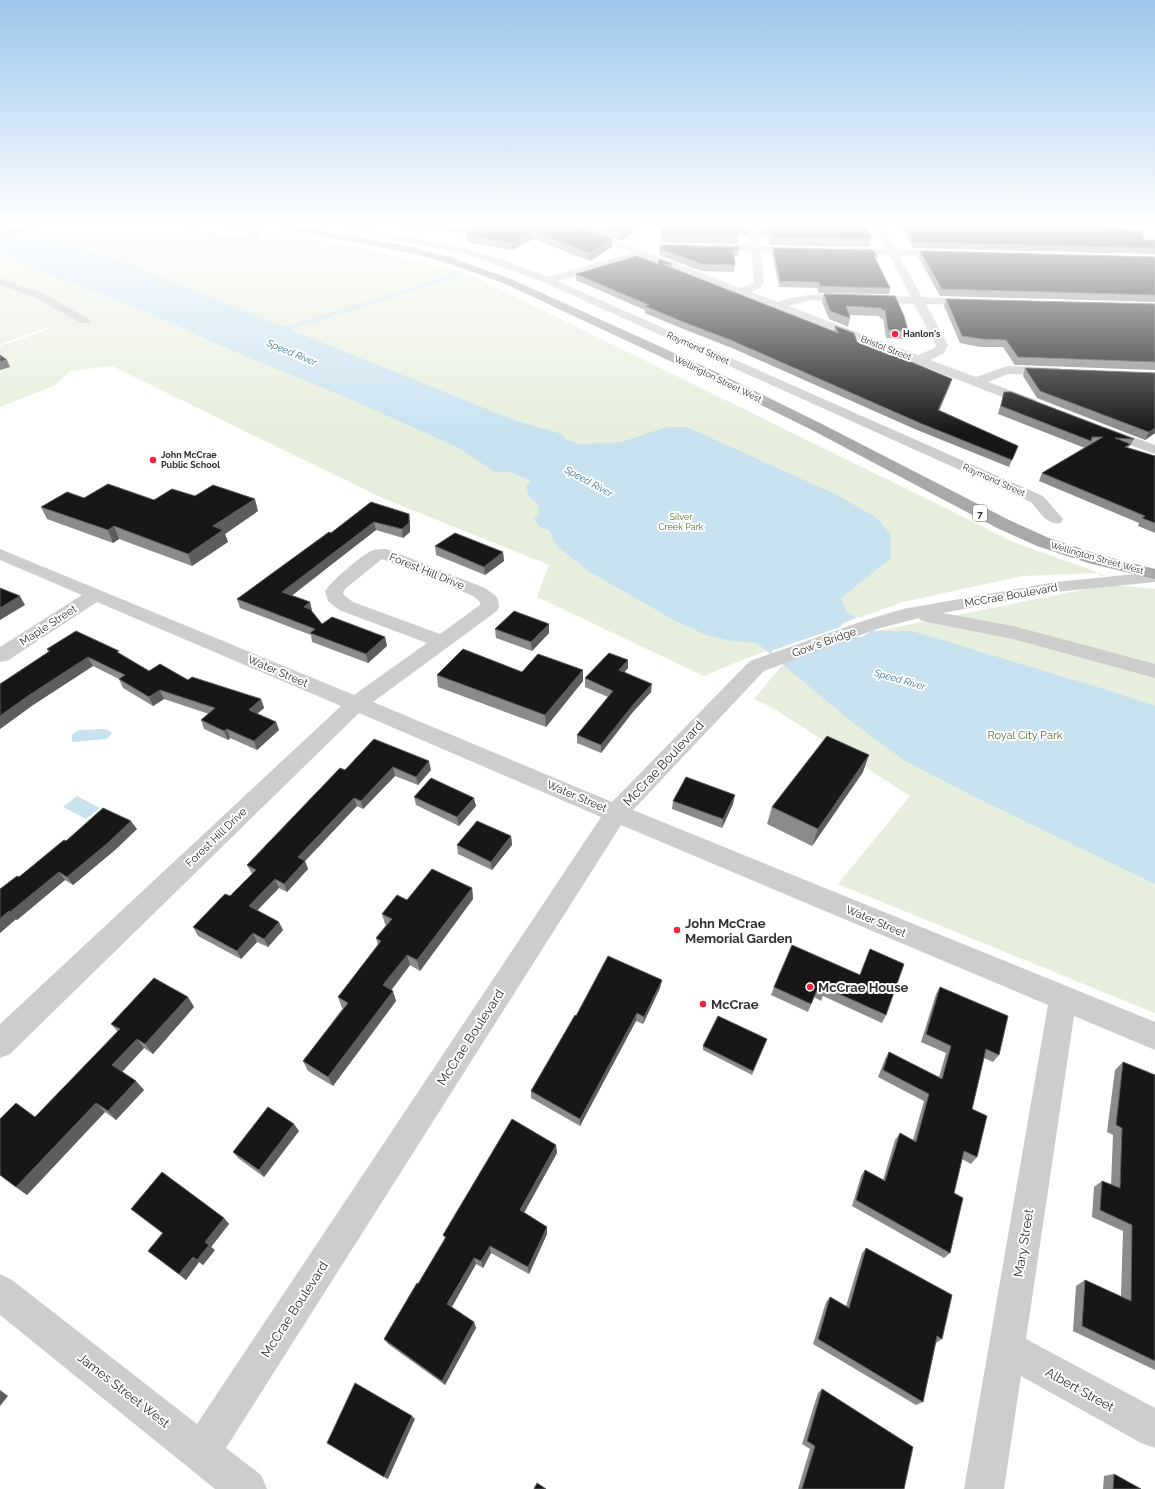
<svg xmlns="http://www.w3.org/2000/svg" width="1155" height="1489" font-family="Raleway,sans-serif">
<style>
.green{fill:#e7eedd}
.water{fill:#c8e2f0}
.pier{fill:#fff}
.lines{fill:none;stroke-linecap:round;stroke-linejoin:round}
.stream-far1{stroke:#c8e2f0;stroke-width:3.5}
.stream{stroke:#c8e2f0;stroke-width:4.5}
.minor{fill:#cdcdcd;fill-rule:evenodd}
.major{fill:#a8a8a8;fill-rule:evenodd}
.wall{fill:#8b8b8b}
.shaded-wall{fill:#5d5d5d}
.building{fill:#171717;stroke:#5d5d5d}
.poi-dot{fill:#f6233c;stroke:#fff;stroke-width:1.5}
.labels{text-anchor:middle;stroke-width:4;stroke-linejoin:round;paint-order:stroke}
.far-poi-label{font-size:9px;font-weight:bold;fill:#303030;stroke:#fff;text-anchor:start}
.far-street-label{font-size:9px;fill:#303030;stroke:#fff}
.far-park-label{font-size:9px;fill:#557138;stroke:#fff}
.far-water-label{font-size:10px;font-style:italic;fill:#35789b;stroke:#fff}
.shield{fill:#fff;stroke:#6e6e6e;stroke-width:1}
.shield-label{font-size:10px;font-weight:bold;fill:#303030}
.street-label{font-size:11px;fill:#303030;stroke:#fff}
.park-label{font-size:11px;fill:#557138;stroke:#fff}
.near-street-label{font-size:13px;fill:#303030;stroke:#fff}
.near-poi-label{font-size:13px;font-weight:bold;fill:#303030;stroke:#fff;text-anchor:start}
</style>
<rect width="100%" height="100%" fill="#fff"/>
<!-- green -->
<g class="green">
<path d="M0 223H232L385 253 469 274 931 501 1013 542 1105 575 1101 576 1098 573 1023 576 903 602 744 659 704 676 537 597 549 565 382 498 112 366 70 371 55 385 0 407V346L52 328 50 327 0 344Z"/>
<path d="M1102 586H1123L1155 589V1013L838 884 910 796 773 708 754 699 782 665 876 631Z"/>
</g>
<!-- water -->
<g class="water">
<path d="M0 225 8 229 75 246 123 262 514 420 562 434 565 439 579 444 621 442 667 427H687L837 495 877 518 891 535V558L841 598 846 611 876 631H912L1114 692 1155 706V884L981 800 905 761 852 722 757 643 731 641 706 635 672 619 588 571 557 546 549 530 540 527 534 519 539 514 538 504 529 497 526 486 531 481 510 472H495L459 448 357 402 247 357 151 314 14 260 0 252Z"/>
<path d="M106 729 112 733 107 739 72 742V735L78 730Z"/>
<path d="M77 796 100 808 86 819 63 807Z"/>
</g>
<!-- pier -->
<path class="pier" d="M858 617 875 629 862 637H851L783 662 771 651 840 627 844 623Z"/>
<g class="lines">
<!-- stream-far1 -->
<path class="stream-far1" d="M282 330 461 274"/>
<!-- stream -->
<path class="stream" d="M278 331 286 329"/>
<!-- minor -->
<g class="minor">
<path d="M187 223H197L196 230C213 234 235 243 251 234L207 226 203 223H224L255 229 258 230 262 235C247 252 208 239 190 234L186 230Z"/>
<path d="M319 223H340L451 245 493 256 548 277 632 253 577 232 546 225 545 223H563L583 228 741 288 754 282 751 251 709 250 704 247 709 244 751 245 749 223H759L761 246 802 247 807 250 802 253 761 252 764 282 760 288 751 292 778 302C816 288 870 295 911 297L889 255 844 254 839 251 844 248 886 249 873 223H882L896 249 950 251 955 254 950 257 899 256 922 297 975 299 979 300 981 302 979 304 975 305 926 304 948 345 944 353 930 360 976 377 1007 366 1059 368 1060 371 1059 374 1054 375 1008 374 988 382 1036 400 1038 403 1036 406 1031 407 1026 406 641 257 557 281 1043 496 1063 519 1061 523C1047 526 1040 512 1031 502L543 282 466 254 323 226ZM811 300 914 304 936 345 935 348 918 355 788 306Z"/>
<path d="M1127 223H1155V229L1131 226Z"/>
<path d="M0 278 42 293 89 319 91 321 89 323H81L34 297 0 285Z"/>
<path d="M1105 427 1155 445V454L1100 434 1098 431 1100 428Z"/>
<path d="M0 549 354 695 427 643 339 610 328 601 325 591C333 580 359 557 371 551 376 549 381 549 387 549L485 588 496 596 498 600 499 607 497 611 373 702 612 802 750 661 863 621 903 609 1056 582 1155 572V582L1056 592 943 613 1013 626 1155 664V678L1013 639 927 622 920 620 919 618 877 629 764 671 633 810 1155 1022V1050L1074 1016 1026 1339 1155 1408V1448L1141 1443 1021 1376 1004 1489H964L1048 1005 621 825 226 1448 261 1475 267 1489H215L0 1315V1274L12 1280 197 1424 601 817 359 713 10 1054 0 1058V1024L341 706 97 602 7 661 0 662V647L82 595 0 560ZM382 559 473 596 480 602V605L440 634 353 602 344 595 343 592 346 588Z"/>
</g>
<!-- major -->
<g class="major">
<path d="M33 223H48L47 225 0 239V233Z"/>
<path d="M262 223H283L411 247 450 257 511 279 712 370 820 423 1009 520 1049 538 1100 555 1155 569V579L1088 563 1037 546 997 528 810 429 702 376 503 283 442 261 410 253 266 226Z"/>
</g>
</g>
<!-- wall -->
<g class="wall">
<path d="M374 223H565L612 247 590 261 533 239 512 250 467 242 466 235 468 233 384 227Z"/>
<path d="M571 223H648L621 241 583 227Z"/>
<path d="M662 223 750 228 749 236H738L737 244 661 242Z"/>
<path d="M761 223H864L872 238 870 246H867V247L770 245 767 235 762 236Z"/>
<path d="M897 223H1073L1144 240H1155V254L913 248Z"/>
<path d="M660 245 739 250 738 256H734L735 265 734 272 701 271 659 255Z"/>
<path d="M773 248 877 256 876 259 890 288 889 294 819 293 817 288 779 287 772 254Z"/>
<path d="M920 251 1155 257V302L940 296 919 258Z"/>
<path d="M659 259 672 264 671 268 834 332 835 326 857 342 892 356V354L952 379 949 387 939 410 1018 446 1009 467 917 430 732 348 681 328 645 313V310L576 280V274L658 264Z"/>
<path d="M824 294 895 296 908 331 905 339 886 338 883 319 880 318 879 316 849 315 850 318 848 327 829 319 822 302Z"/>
<path d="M946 299 1155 304V370L1015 365 1003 347H980L960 343 944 306Z"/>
<path d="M1025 368 1155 373V433L1145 440 1037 398 1023 376Z"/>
<path d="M1004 392 1134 439 1130 446H1129L1128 448 1155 456V533L1138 526 1139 523 1039 481 1042 473 1085 448 998 414 1002 399Z"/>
<path d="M195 496 258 511 225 534 228 542 192 566 119 539 113 543 47 519 41 507 84 498 154 500Z"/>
<path d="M371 502 410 522V532L403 538 376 530 291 595 310 602 312 611 322 624 385 637 387 646 368 663 312 642 311 635 240 608 237 599 331 533Z"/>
<path d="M435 546 503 552 504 561 485 575 436 555Z"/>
<path d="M549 624V633L532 651 496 638 495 629Z"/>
<path d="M47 649 120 654 149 671 188 680 261 699 264 708 257 714 276 722 279 730 257 750 230 738 228 740 204 729 201 720 209 714 164 699 153 706 123 688 119 679 93 666 33 705 0 729V684L48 652Z"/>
<path d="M628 660V668L625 672 651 692 632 713 601 753 577 743V735L608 697 585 687V678Z"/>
<path d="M522 672 583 681 546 727 438 687 437 675Z"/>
<path d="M374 739 431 770 418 785 395 776 363 809 357 806 305 861 308 869 287 892 279 888 257 910 283 930 268 947 257 942 241 959 198 936 193 927 230 896 252 874 247 865 345 770Z"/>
<path d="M863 772 812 846 767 824 772 807Z"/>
<path d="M414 797 476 806 459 826 416 805Z"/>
<path d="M673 801 733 804 722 828 672 809Z"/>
<path d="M137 829 115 850 73 885 65 880 17 920 16 919 0 933 19 877 66 841Z"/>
<path d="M511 836 512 845 492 870 458 854 457 845Z"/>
<path d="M472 888 473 899 420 971 410 965 391 990 396 1001 333 1086 308 1071 303 1061 343 1008H342L338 997 378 945 376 938 386 925 385 924 382 914 407 900Z"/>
<path d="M870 949 886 1015 882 1023 823 996 821 1001 814 997 808 1012 771 995 774 987 860 975Z"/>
<path d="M662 980 660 988 643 1024 636 1021 580 1126 531 1098V1091L576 1016Z"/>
<path d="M940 987 999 1055 993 1062 984 1058 972 1109 977 1157 971 1164 962 1159 954 1193 950 1253 944 1258 852 1206 861 1176 865 1170 883 1180 895 1140 900 1133 913 1140 924 1101 878 1077 885 1059 889 1052 939 1077 946 1053 921 1042 936 994Z"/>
<path d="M188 997 194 1007 153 1054 144 1048 122 1072 144 1090 116 1120 105 1112 27 1195 16 1187 35 1117 118 1032 111 1024Z"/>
<path d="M765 1043 752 1075 703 1050V1046Z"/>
<path d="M1123 1062 1155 1075V1370L1073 1331 1076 1286 1085 1280 1121 1297 1123 1231 1092 1217 1094 1187 1102 1181 1111 1185 1113 1135 1107 1132 1115 1070Z"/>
<path d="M299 1131 264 1177 238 1158 233 1152Z"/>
<path d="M556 1145 557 1153 524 1213 547 1234 529 1274 491 1253 483 1268 476 1264 452 1307 474 1322 476 1328 445 1385 388 1344 384 1339 418 1284 445 1239 443 1235Z"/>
<path d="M131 1209 224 1218 229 1224 211 1247 215 1250 203 1265 199 1262 186 1280 148 1251 162 1233Z"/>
<path d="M866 1248 942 1339 936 1343 923 1402 916 1405 813 1344 826 1302 830 1297 846 1306 862 1253Z"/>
<path d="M822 1389 904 1489H798L810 1449 802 1444 818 1393Z"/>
<path d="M1114 1474 1141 1489H1103L1104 1476Z"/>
</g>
<!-- shaded-wall -->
<g class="shaded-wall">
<path d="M637 223H648L621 241V233Z"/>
<path d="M768 227 767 235 762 236 763 229Z"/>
<path d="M533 231V239L512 250V243Z"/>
<path d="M612 239V247L590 261V253Z"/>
<path d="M7 360 10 367 0 370V362Z"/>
<path d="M952 379 949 387 936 418 938 410Z"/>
<path d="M1155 428V433L1145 440 1149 432Z"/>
<path d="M255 499 258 511 225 534 228 542 192 566 188 554 213 526Z"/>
<path d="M409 514 410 522V532L403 538 402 529Z"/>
<path d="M374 522 376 530 285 601 282 592Z"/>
<path d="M114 526 119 539 113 543 108 530Z"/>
<path d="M503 552 504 561 485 575 484 567Z"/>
<path d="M20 596 25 605 0 620V608Z"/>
<path d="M310 602 312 611 307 616 304 607Z"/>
<path d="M549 624V633L532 651 531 642Z"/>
<path d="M385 637 387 646 368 663 366 654Z"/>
<path d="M88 657 93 666 33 705 0 729V716L28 696Z"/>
<path d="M628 660V668L619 678V670Z"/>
<path d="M583 670V681L546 727 545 715Z"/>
<path d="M652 684 651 692 632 713 601 753V745L633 705Z"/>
<path d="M160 690 164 699 153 706 149 697Z"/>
<path d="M261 699 264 708 252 718 249 710Z"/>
<path d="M276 722 279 730 257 750 254 741Z"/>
<path d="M227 729 230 738 228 740 224 731Z"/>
<path d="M869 755 863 772 812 846 818 829Z"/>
<path d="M429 761 431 770 418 785 416 777Z"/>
<path d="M393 767 395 776 363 809 361 801Z"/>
<path d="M735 795 733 804 722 828 723 819Z"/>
<path d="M354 798 357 806 305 861 308 869 287 892 284 884 298 857Z"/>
<path d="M474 798 476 806 459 826 457 817Z"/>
<path d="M131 821 137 829 115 850 73 885 67 877Z"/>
<path d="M511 836 512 845 492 870 491 862Z"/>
<path d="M59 872 65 880 17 920 10 912Z"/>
<path d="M275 879 279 888 253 915 249 906Z"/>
<path d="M472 888 473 899 420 971 417 960Z"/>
<path d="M9 911 16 919 0 933V919Z"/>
<path d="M279 922 283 930 268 947 264 939Z"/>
<path d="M253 933 257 942 241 959 237 951Z"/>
<path d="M407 955 410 965 387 996 383 985Z"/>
<path d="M662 980 660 988 643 1024 644 1017Z"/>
<path d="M393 991 396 1001 333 1086 328 1077Z"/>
<path d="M188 997 194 1007 153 1054 145 1044Z"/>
<path d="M637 1013 636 1021 580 1126V1119Z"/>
<path d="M137 1039 144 1048 120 1074 112 1065Z"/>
<path d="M136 1081 144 1090 116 1120 108 1111Z"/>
<path d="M96 1103 105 1112 27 1195 16 1187Z"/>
<path d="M294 1124 299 1131 264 1177 259 1170Z"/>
<path d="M556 1145 557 1153 521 1218 520 1210Z"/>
<path d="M224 1218 229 1224 211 1247 215 1250 203 1265 197 1260 205 1242Z"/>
<path d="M547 1227V1234L529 1274 528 1267Z"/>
<path d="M490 1246 491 1253 483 1268 481 1261Z"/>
<path d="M193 1257 199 1262 186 1280 179 1274Z"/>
<path d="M474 1258 476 1264 450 1310 447 1304Z"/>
<path d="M474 1322 476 1328 445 1385 442 1381Z"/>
<path d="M0 1390 8 1396 0 1406Z"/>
<path d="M412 1416 415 1419 388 1479 384 1477Z"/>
</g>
<!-- building -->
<g class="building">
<path d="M433 223H565L577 226 612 239 590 253 533 231 512 243 466 235 481 227Z"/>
<path d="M595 223H637L621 233Z"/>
<path d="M662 223H749L750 228H738V236L661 234Z"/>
<path d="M762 223H864L872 238H868V239L771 237 768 227 763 229Z"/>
<path d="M903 223H1073L1142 231 1144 240H1155V248L914 242Z"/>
<path d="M660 245 739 247V250H733L735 265 702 264 660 249Z"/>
<path d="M773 248 873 250 877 256H874L890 288 820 286 819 282 780 281Z"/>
<path d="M920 251 1155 257V295L942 289Z"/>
<path d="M637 256 658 264 659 259 672 264H662L838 333 835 326 854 333 857 342 892 356V354L952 379 938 410 1018 446 1012 460 920 423 733 341 681 321 645 306 649 305 576 274Z"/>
<path d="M824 294 895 296 904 316 908 331 888 330 885 310H882L881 308 846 306 850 318 830 311Z"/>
<path d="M946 299 1155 304V362L1018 357 1006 340 982 339 962 336Z"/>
<path d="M0 355 7 360 0 362Z"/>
<path d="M1025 368 1155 373V428L1149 432 1040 391Z"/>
<path d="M1004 392H1011L1134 439 1115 438 1130 444 1125 447 1155 456V523L1142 518 1145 516 1042 473 1103 437H1092L1091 441 1001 406Z"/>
<path d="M108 484 154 500 172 489 195 496 213 485 255 499 213 526 223 530 188 554 114 526 108 530 41 507 67 492 84 498Z"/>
<path d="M371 502 409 514V523L402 529 374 522 282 592 310 602 304 607 310 609 322 624 332 617 385 637 366 654 310 633 315 629 237 599 329 532 331 533Z"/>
<path d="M455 533 503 552 484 567 435 546Z"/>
<path d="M0 588 20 596 0 608Z"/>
<path d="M514 611 549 624 531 642 495 629Z"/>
<path d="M76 631 119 651 117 652 149 671 160 664 188 680 192 677 261 699 249 710 276 722 254 741 227 729 224 731 201 720 215 708 160 690 149 697 119 679 125 675 88 657 28 696 0 716V684L50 651 47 649Z"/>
<path d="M463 649 522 672 538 654 583 670 545 715 437 675Z"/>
<path d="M609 653 628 660 619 670 652 684 633 705 601 745 577 735 613 691 585 678Z"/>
<path d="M827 736 869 755 818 829 772 807Z"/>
<path d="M374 739 429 761 416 777 393 767 361 801 354 798 298 857 305 861 284 884 275 879 249 906 279 922 264 939 253 933 237 951 193 927 225 894 230 896 256 870 247 865 340 768 345 770Z"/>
<path d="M686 777 735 795 723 819 673 801Z"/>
<path d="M431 778 474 798 457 817 414 797Z"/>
<path d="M103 808 131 821 109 842 67 877 59 872 10 912 9 911 0 919V889L17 876 19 877 64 840 66 841Z"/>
<path d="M477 821 511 836 491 862 457 845Z"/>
<path d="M432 869 472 888 417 960 407 955 383 985 393 991 328 1077 303 1061 348 1003 338 997 381 941 376 938 392 919 382 914 397 895 407 900Z"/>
<path d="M792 945 860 975 870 949 904 964 886 1015 826 988 824 993 817 990 811 1004 774 987Z"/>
<path d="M608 956 662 980 644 1017 637 1013 580 1119 531 1091 575 1015 576 1016Z"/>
<path d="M154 978 188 997 145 1044 137 1039 112 1065 136 1081 108 1111 96 1103 16 1187 0 1175V1119L16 1103 35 1117 120 1029 111 1024Z"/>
<path d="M940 987 1008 1016 999 1055 986 1049 972 1109 987 1116 977 1157 964 1151 954 1193 963 1198 950 1253 856 1200 865 1170 885 1181 900 1133 916 1142 929 1094 883 1070 889 1052 942 1079 951 1046 926 1034Z"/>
<path d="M718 1016 767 1039 753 1071 703 1046Z"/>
<path d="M1123 1062 1155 1075V1361L1082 1326 1085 1280 1131 1301 1132 1225 1100 1210 1102 1181 1120 1188 1122 1128 1116 1125Z"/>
<path d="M268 1107 294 1124 259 1170 233 1152Z"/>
<path d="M512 1119 556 1145 520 1210 547 1227 528 1267 490 1246 481 1261 474 1258 447 1304 474 1322 442 1381 384 1339 417 1283 418 1284 446 1237 443 1235Z"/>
<path d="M162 1172 224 1218 205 1242 209 1245 197 1260 193 1257 179 1274 148 1251 163 1233 131 1209Z"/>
<path d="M866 1248 952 1295 942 1339 937 1336 923 1402 818 1339 830 1297 849 1308Z"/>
<path d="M355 1383 412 1416 384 1477 327 1443Z"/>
<path d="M822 1389 913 1447 904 1489H802L815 1446 807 1441Z"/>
<path d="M1114 1474 1141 1489H1113Z"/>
<path d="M537 1483 546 1489H534Z"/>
</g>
<!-- sky -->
<linearGradient id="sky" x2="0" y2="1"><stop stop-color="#9bc6eb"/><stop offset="0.52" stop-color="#fff"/><stop offset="1" stop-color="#fff" stop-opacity="0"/></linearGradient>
<rect width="1155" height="432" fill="url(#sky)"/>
<!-- markers -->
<g class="poi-dot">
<circle cx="895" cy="334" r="4"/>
<circle cx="153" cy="460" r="4"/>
<circle cx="677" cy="930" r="4"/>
<circle cx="810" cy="987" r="4"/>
<circle cx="703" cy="1004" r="4"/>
</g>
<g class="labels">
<!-- far-poi labels -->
<g class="far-poi-label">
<text x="903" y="337">Hanlon's</text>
<text x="161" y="458">John McCrae<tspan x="161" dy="10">Public School</tspan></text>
</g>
<!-- far-street labels -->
<g class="far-street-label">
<text transform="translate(698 348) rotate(24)" y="3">Raymond Street</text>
<text transform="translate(886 348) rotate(21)" y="3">Bristol Street</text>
<text transform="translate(718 379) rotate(26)" y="3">Wellington Street West</text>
<text transform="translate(994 480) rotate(24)" y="3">Raymond Street</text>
<text transform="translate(1097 558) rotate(16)" y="3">Wellington Street West</text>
</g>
<!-- far-park labels -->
<g class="far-park-label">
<text x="681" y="520">Silver<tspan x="681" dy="10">Creek Park</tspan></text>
</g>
<!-- far-water labels -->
<g class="far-water-label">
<text transform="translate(292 352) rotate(23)" y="4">Speed River</text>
<text transform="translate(589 481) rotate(29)" y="4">Speed River</text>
<text transform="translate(900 679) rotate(16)" y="4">Speed River</text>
</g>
<!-- shield labels -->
<rect class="shield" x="973" y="505" width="14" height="16" rx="3"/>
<g class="shield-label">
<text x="980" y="517">7</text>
</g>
<!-- street labels -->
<g class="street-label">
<text transform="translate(427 571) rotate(22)" y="4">Forest Hill Drive</text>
<text transform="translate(1011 595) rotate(-10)" y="4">McCrae Boulevard</text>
<text transform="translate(48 625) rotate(-33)" y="4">Maple Street</text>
<text transform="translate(824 642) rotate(-20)" y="4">Gow's Bridge</text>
<text transform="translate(278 671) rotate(23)" y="4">Water Street</text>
<text transform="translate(577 796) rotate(23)" y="4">Water Street</text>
<text transform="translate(216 837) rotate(-44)" y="4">Forest Hill Drive</text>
<text transform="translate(876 921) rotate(23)" y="4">Water Street</text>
</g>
<!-- park labels -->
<g class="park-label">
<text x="1025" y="739">Royal City Park</text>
</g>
<!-- near-street labels -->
<g class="near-street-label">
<text transform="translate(663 763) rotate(-47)" y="5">McCrae Boulevard</text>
<text transform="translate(470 1037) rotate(-57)" y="5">McCrae Boulevard</text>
<text transform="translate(1023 1243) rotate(-81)" y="5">Mary Street</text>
<text transform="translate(294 1309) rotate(-57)" y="5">McCrae Boulevard</text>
<text transform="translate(1080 1389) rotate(29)" y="5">Albert Street</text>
<text transform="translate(124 1390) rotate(38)" y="5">James Street West</text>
</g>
<!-- near-poi labels -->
<g class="near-poi-label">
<text x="685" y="928">John McCrae<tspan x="685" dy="15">Memorial Garden</tspan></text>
<text x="818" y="992">McCrae House</text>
<text x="711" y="1009">McCrae</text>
</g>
</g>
</svg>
